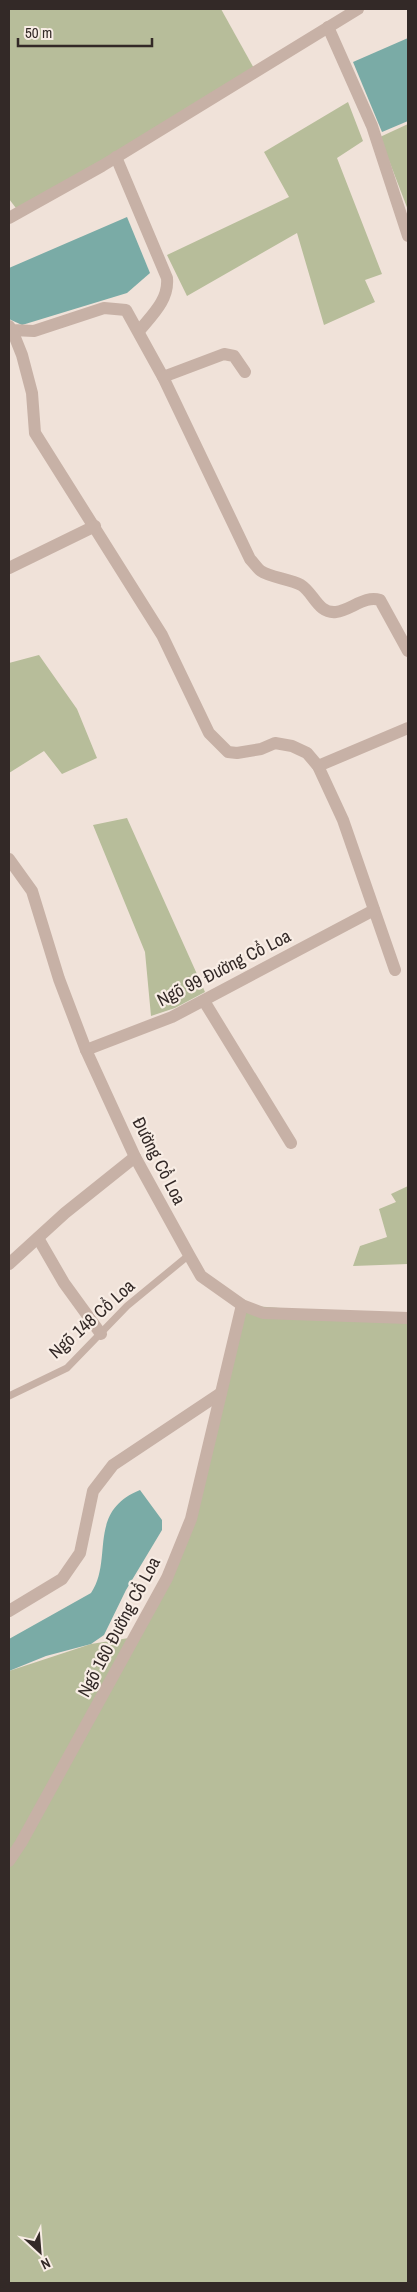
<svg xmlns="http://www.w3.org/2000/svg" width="417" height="2292" font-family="'Archivo Narrow',sans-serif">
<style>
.green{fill:#b7bd9a}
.water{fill:#7aaba6}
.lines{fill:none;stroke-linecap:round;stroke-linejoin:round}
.service{stroke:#c7b1a6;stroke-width:7}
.minor{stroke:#c7b1a6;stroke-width:12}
.tertiary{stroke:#c7b1a6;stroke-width:12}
.labels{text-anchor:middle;stroke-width:4.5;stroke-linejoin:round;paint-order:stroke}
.street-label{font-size:18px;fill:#332927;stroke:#f8ede5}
</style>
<rect width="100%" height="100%" fill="#f0e2d9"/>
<!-- green -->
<g class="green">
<path d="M9 9H221L256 72 19 212 9 199Z"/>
<path d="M348 102 363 141 337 158 382 274 365 280 375 302 324 325 297 233 187 296 167 255 289 197 264 152Z"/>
<path d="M408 124V210L380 137Z"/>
<path d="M39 655 77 709 97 758 62 774 44 751 9 773V663Z"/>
<path d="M127 818 205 992 175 1008 151 1016 145 952 93 825Z"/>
<path d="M408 1186V1264L353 1266 360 1246 387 1237 379 1209 396 1202 391 1194Z"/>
<path d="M242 1305 408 1318V2283H9V1671L91 1644 135 1637 191 1519Z"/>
</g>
<!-- water -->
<g class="water">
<path d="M408 38V121L382 132 353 62Z"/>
<path d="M127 217 150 273 127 293 22 325 9 319V268Z"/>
<path d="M140 1490 162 1520V1530L126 1590 104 1635 91 1644 46 1656 9 1671V1639L91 1593C114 1559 86 1512 140 1490Z"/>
</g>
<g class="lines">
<!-- service -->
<path class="service" d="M9 1396 67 1368 127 1306 189 1255"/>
<!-- minor -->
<g class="minor">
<path d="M328 27 372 126 408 236"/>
<path d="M116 157 167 278C169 300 152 315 139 331"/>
<path d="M9 326 12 330 34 331 104 308 126 310 163 377 250 559C254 563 257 568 261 571 269 577 290 579 301 585 314 593 318 614 336 612 351 610 365 595 380 600L408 651"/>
<path d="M12 330 22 355 32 393 35 433 162 635 209 733 228 752 237 753 261 749 275 743 292 746 307 753 318 766 343 820 395 970"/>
<path d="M163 377 224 354 234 356 245 372"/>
<path d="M9 568 95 526"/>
<path d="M318 766 408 728"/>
<path d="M204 1001 291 1143"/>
<path d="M86 1050 172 1017 374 910"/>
<path d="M38 1238 64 1283 101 1334"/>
<path d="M9 1264 65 1213 135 1157"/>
<path d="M9 1611 62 1579 80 1553 93 1491 113 1465 221 1393"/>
<path d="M9 1861 21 1843 167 1578 191 1519 242 1305"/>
</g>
<!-- tertiary -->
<g class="tertiary">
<path d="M9 218 102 166 358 9"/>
<path d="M9 859 32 891 59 979 86 1050 135 1157 189 1255 201 1276 242 1305 263 1313 408 1318"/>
</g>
</g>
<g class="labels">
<!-- street labels -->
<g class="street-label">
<text transform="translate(224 968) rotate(-27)" y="6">Ngõ 99 Đường Cổ Loa</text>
<text transform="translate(159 1161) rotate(63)" y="6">Đường Cổ Loa</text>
<text transform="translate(92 1319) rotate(-42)" y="6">Ngõ 148 Cổ Loa</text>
<text transform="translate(119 1627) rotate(-62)" y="6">Ngõ 160 Đường Cổ Loa</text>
</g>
</g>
<!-- border -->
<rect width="417" height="2292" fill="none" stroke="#332927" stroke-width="20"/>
<!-- north arrow -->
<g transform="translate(40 2252) rotate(154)" stroke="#f8ede5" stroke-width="4" paint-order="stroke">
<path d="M0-4L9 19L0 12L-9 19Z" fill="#332927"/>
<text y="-8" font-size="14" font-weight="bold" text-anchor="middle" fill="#332927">N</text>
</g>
<!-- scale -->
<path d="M18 38v8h134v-8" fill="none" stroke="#332927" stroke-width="2.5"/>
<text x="25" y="38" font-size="15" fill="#332927" stroke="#f8ede5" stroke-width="4" paint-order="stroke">50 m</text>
</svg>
